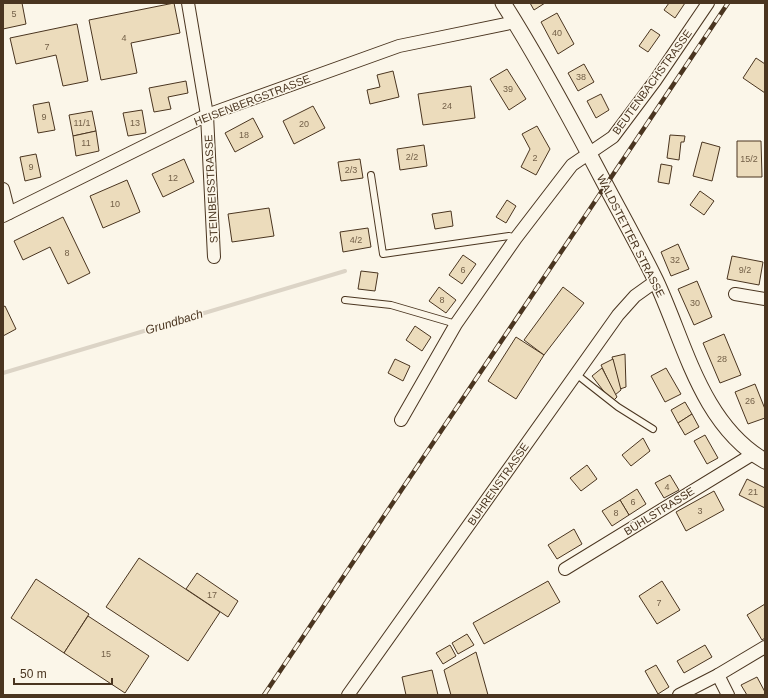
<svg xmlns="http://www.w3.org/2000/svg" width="768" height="698" font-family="Arial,sans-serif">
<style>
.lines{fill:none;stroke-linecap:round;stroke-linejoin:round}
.stream{stroke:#dcd4c6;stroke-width:4}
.building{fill:#ecdcbc;stroke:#4a3520}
.service-casing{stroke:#4a3520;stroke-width:8}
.minor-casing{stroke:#4a3520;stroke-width:14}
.tertiary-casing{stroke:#4a3520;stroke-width:17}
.service{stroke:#fbf6e9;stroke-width:6}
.minor{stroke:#fbf6e9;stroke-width:12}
.tertiary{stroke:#fbf6e9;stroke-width:15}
.rail-casing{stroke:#4a3520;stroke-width:4.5}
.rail{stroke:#fbf6e9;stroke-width:3;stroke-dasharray:9;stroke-linecap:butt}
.labels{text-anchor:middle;stroke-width:3;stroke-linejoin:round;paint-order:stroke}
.number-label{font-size:9px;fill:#725f47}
.street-label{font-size:11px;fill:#4a3520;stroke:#fbf6e9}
.water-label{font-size:12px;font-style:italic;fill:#4a3520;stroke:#fbf6e9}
</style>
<rect width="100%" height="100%" fill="#fbf6e9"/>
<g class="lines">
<!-- stream -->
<path class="stream" d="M3 373 345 271"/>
</g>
<!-- building -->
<g class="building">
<path d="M3 3H22L26 24 3 29Z"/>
<path d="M174 3 180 33 131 43 137 73 101 80 89 20Z"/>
<path d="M530 3H545L534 10Z"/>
<path d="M669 3H685L675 18 664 10Z"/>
<path d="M557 13 574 44 558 54 541 22Z"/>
<path d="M77 24 88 81 63 86 56 55 16 64 10 38Z"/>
<path d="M651 29 660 35 648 52 639 46Z"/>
<path d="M756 58 765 64V93L743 78Z"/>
<path d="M584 64 594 82 578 91 568 73Z"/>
<path d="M507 69 526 99 509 110 490 79Z"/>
<path d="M393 71 399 97 370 104 367 90 380 87 377 75Z"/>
<path d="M186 81 188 93 168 97 171 109 154 112 149 88Z"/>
<path d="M471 86 475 118 423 125 418 94Z"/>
<path d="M601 94 609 110 596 118 587 101Z"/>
<path d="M49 102 55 130 38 133 33 105Z"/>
<path d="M313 106 325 128 294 144 283 121Z"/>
<path d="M142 110 146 133 128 136 123 113Z"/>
<path d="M92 111 96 131 73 136 69 115Z"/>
<path d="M253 118 263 137 235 152 225 133Z"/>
<path d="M537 126 550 149 536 175 521 167 530 149 522 134Z"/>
<path d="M96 131 99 151 76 156 73 136Z"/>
<path d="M670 135 685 136 684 142H681L679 160 667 158Z"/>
<path d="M737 141H761L762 177H737Z"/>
<path d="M702 142 720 147 712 181 693 176Z"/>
<path d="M424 145 427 166 400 170 397 149Z"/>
<path d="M36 154 41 177 25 181 20 157Z"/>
<path d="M184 159 194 182 163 197 152 174Z"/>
<path d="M360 159 363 178 341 181 338 162Z"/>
<path d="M661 164 672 166 669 184 658 182Z"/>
<path d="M127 180 140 212 103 228 90 196Z"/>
<path d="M700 191 714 201 704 215 690 205Z"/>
<path d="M507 200 516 206 506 223 496 217Z"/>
<path d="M269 208 274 236 232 242 228 214Z"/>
<path d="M451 211 453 226 435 229 432 214Z"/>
<path d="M63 217 90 273 68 284 50 247 23 260 14 241Z"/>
<path d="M368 228 371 247 343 252 340 232Z"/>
<path d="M678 244 689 269 671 276 661 252Z"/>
<path d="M463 255 476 264 462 284 449 275Z"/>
<path d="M732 256 763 262 759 285 727 279Z"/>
<path d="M361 271 378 273 375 291 358 289Z"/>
<path d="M697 281 712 317 694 325 678 289Z"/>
<path d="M439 287 456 300 446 313 429 301Z"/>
<path d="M563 287 584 303 544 355 524 340Z"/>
<path d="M5 306 16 329 3 336V307Z"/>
<path d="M415 326 431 337 422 351 406 340Z"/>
<path d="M724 334 741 375 720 383 703 343Z"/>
<path d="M516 337 544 355 516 399 488 381Z"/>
<path d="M625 354 626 387 620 389 612 357Z"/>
<path d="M395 359 410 366 403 381 388 373Z"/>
<path d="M613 359 621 390 615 395 601 365Z"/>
<path d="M602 368 617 397 612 402 592 376Z"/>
<path d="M666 368 681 394 665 402 651 376Z"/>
<path d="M755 384 765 409V418L748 424 735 392Z"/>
<path d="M685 402 692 414 678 423 671 410Z"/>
<path d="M692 414 699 427 685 435 678 423Z"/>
<path d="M705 435 718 458 707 464 694 441Z"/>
<path d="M643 438 650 451 631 466 622 455Z"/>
<path d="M587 465 597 479 581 491 570 478Z"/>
<path d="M670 475 679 490 664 498 655 483Z"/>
<path d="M747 479 765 488V508L739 495Z"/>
<path d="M637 489 646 504 629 515 620 500Z"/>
<path d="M714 491 724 510 686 531 676 512Z"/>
<path d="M620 500 629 515 612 526 602 511Z"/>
<path d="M574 529 582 544 557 559 548 545Z"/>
<path d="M139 558 220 612 188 661 106 607Z"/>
<path d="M197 573 238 601 228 617 186 589Z"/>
<path d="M36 579 89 614 64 653 11 618Z"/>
<path d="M548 581 560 602 484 644 473 623Z"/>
<path d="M662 581 680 610 657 624 639 596Z"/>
<path d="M765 604V638L762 640 747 615Z"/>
<path d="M88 616 149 656 125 693 64 653Z"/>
<path d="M467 634 474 645 458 654 452 643Z"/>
<path d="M450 645 456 656 443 664 436 653Z"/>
<path d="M705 645 712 657 684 673 677 661Z"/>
<path d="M476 652 488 695H451L444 670Z"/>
<path d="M656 665 669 687 658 694 645 671Z"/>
<path d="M432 670 438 695H406L402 677Z"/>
<path d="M757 677 765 692V695H747L741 685Z"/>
</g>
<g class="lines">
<!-- service casing -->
<g class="service-casing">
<g id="service">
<path d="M371 175 383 254 509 236 516 238"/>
<path d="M345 300 391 305 456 324"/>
<path d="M576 374 618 407 653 429"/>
</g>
</g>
<!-- minor casing -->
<g class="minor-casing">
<g id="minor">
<path d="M188 3 207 115 214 257"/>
<path d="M3 189 9 213"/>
<path d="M3 216 207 115 399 46 515 22"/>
<path d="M735 294 765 299"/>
<path d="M401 420 456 324 516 238 572 165 613 137 655 81 708 3"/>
<path d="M565 569 753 454"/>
<path d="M718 675 728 695"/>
<path d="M348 695 618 315 635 296 656 281"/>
<path d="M679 695 718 675 765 647"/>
</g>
</g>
<!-- tertiary casing -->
<g class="tertiary-casing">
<path id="tertiary" d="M503 3C540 61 573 123 605 184 622 216 640 248 656 281 685 343 701 424 765 461"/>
</g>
<!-- service -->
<use href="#service" class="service"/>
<!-- minor -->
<use href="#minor" class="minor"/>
<!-- tertiary -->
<use href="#tertiary" class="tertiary"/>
<!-- rail casing -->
<g class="rail-casing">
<path id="rail" d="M264 695 728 3"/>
</g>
<!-- rail -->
<use href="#rail" class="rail"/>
</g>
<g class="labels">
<!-- number labels -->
<g class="number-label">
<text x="14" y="17">5</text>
<text x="557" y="36">40</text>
<text x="124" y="41">4</text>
<text x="47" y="50">7</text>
<text x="581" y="80">38</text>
<text x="508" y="92">39</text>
<text x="447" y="109">24</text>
<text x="44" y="120">9</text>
<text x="82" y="126">11/1</text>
<text x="135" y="126">13</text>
<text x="304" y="127">20</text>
<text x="244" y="138">18</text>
<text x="86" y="146">11</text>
<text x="412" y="160">2/2</text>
<text x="535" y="161">2</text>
<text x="749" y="162">15/2</text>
<text x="31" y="170">9</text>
<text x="351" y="173">2/3</text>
<text x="173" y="181">12</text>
<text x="115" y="207">10</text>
<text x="356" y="243">4/2</text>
<text x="67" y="256">8</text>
<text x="675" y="263">32</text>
<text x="463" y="273">6</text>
<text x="745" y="273">9/2</text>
<text x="442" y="303">8</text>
<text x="695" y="306">30</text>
<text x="722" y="362">28</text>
<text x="750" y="404">26</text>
<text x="667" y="490">4</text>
<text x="753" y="495">21</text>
<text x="633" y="505">6</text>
<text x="700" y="514">3</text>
<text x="616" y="516">8</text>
<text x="212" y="598">17</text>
<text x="659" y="606">7</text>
<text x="106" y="657">15</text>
</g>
<!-- street labels -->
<g class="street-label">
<text transform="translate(652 82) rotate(-54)" y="4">BEUTENBACHSTRASSE</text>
<text transform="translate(252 100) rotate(-21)" y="4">HEISENBERGSTRASSE</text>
<text transform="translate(211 189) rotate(-93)" y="4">STEINBEISSTRASSE</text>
<text transform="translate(631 236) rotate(63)" y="4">WALDSTETTER STRASSE</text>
<text transform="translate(498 484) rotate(-55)" y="4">BUHRENSTRASSE</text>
<text transform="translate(659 511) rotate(-32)" y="4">BÜHLSTRASSE</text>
</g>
<!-- water labels -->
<g class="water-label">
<text transform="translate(174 322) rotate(-17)" y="4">Grundbach</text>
</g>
</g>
<!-- border -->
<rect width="768" height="698" fill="none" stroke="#4a3520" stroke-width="8"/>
<!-- scale -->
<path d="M14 678v6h98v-6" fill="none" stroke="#4a3520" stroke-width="2"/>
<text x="20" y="678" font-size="12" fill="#4a3520" stroke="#fbf6e9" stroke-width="3" paint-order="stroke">50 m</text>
</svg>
